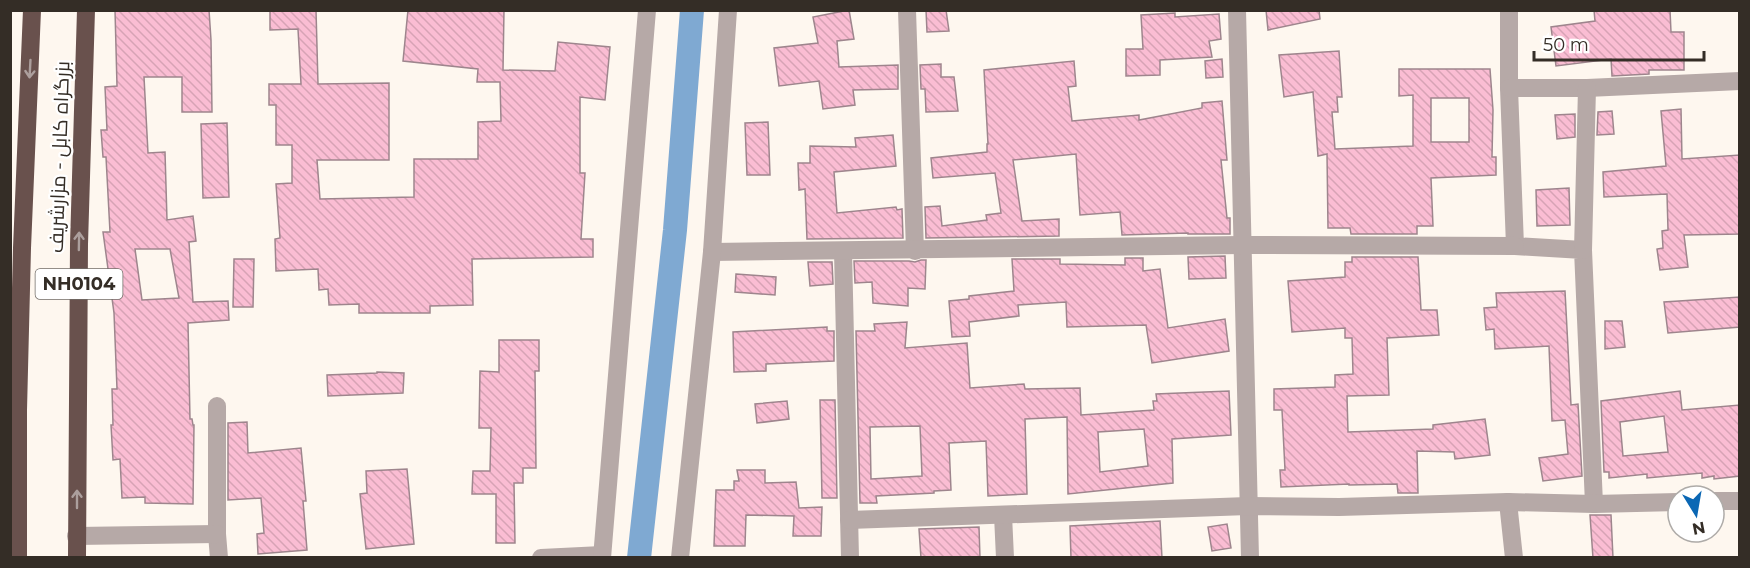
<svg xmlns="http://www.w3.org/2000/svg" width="1750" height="568" font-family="Montserrat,Cairo,sans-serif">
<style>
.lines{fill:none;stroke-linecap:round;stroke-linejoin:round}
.canal{stroke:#7fa9d2;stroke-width:24}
.building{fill:url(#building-back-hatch);stroke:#9e858d;stroke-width:1.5;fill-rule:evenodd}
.street{stroke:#b6a9a7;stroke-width:18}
.highway{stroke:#69514d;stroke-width:18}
.oneway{stroke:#ac9f9d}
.labels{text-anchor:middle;stroke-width:4.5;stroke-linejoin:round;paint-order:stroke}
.shield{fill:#fff;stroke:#716c67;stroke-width:1.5}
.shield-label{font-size:18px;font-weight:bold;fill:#342d26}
.street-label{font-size:20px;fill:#342d26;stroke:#fff}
</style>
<defs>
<pattern id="building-back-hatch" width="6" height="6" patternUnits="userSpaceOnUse" patternTransform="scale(1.5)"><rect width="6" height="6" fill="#fabdd3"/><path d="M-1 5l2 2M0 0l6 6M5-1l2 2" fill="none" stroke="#d7a3b5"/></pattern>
</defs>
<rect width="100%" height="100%" fill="#fef7ef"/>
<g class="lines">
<!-- canal -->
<path class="canal" d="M639 558 675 230 692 10"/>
</g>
<!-- building -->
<g class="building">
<path d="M115 10H209L211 40 212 112H182V77H144L148 153 165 152 167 220 193 216 196 241 189 242 193 302 228 301 229 320 188 323 190 419H192L193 425H194L193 504 145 503V497L122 498 120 459 113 460 111 425H113L112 389H117L114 313 103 232H110L106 157H103L101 130H107L105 87 117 86ZM135 249H170L179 298 142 300Z"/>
<path d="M270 10H316L318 84 389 83V160H317L320 199 414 197V159H478V122L501 121 500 82H477L478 69 403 61 408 10H504L503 70 555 71 558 42 610 47 605 100 580 97V173H585L581 239H593V257L472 259 473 305 430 306V313H359V304L329 305 328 289 319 290 318 269 276 271 275 239 280 238 276 184 292 183V145H276V105H269V84H301L298 29 270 30Z"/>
<path d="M849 10 854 39 837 41 839 67 898 65V89L853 90 855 105 823 109 819 81 779 86 774 48 818 43 813 17Z"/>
<path d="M926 10H946L949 31 927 32Z"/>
<path d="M1266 10H1319L1320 19 1268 30Z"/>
<path d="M1594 10H1670L1671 32H1684V70H1649V74L1612 76 1611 59 1556 66 1551 27 1595 21Z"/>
<path d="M1175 13V17L1219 14 1221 39 1209 41 1212 57 1160 60V75L1126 76V49H1143L1141 15Z"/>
<path d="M1339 51 1342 97H1337L1338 112H1332L1335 149 1413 146V95L1399 96V69H1490L1493 110 1492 157H1496V175L1431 178 1433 226H1417V234H1351L1350 228H1328L1327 154 1318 156 1313 92 1284 97 1279 55ZM1431 98H1469V142H1431Z"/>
<path d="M1222 59 1223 77 1206 78 1205 61Z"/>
<path d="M1074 61 1076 86 1068 87 1072 121 1139 115V120L1202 108V103L1222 101 1227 160H1221L1227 218H1230V234H1188V233L1122 235 1120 212 1080 215 1076 154 1013 160 1022 221 1059 219V236L926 238 925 207 940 206 942 226 987 220 986 215 1001 213 995 173 933 178 931 158 987 152V144H988L984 70Z"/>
<path d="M941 64V77H954L958 111 926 112 925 89H921L920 65Z"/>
<path d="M1681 109 1682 159 1740 155V234L1684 235 1688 267 1660 270 1657 249 1663 248 1662 231 1668 230 1667 194 1604 197 1603 172 1666 166 1661 111Z"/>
<path d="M1612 111 1614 134 1597 135 1598 112Z"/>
<path d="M1575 114V137L1557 139 1555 115Z"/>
<path d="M768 122 770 175H747L745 123Z"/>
<path d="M227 123 229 197 203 198 201 124Z"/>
<path d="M893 135 896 166 834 172 837 213 896 207 897 210 902 209 903 238 807 239 805 189 799 190 798 163H810V146L856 147 855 138Z"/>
<path d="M1569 188 1570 225 1537 226 1536 190Z"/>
<path d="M1225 256 1226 278 1189 279 1188 257Z"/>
<path d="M1352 257H1418L1421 310H1437L1439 335 1387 338 1389 395 1347 396 1348 432 1433 429V425L1485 419 1490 455 1455 459 1454 452 1417 451 1418 493H1398L1397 484 1349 485V484L1281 487 1280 470H1285L1282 410H1274V389L1335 387V375L1353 374 1352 338H1345V328L1292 332 1288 281 1345 277V262H1352Z"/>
<path d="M1125 258H1143V271L1160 269 1168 328 1225 319 1229 351 1152 363 1146 325 1067 327 1066 302 1018 305 1019 316 969 322 970 336 952 337 949 301 969 299V296L1014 291 1012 259H1060V264L1125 265Z"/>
<path d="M234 259H254L253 307H233Z"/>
<path d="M921 260H926L925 289 908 288V306L873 303 872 282 855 283 854 261H909L915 262Z"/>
<path d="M808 262H832L833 284 810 286Z"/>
<path d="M736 274 776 277 775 295 735 292Z"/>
<path d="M1565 291 1571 405 1578 404 1582 476 1543 481 1539 458 1568 454 1565 420 1552 421 1549 346 1495 349 1494 329 1486 330 1484 308 1497 307 1496 293Z"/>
<path d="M1740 297V327L1668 333 1664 302Z"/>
<path d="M1605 321H1622L1625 347 1605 349Z"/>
<path d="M907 322 905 348 967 343 970 388 1024 384 1025 389 1080 388 1081 415 1154 410 1153 401H1157L1156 394 1229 391 1231 435 1172 439 1173 483 1068 494 1067 417 1025 419 1027 494 988 496 986 441 949 443 951 490 934 491V493L876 496 877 503H860L856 331H875L874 324ZM920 426 922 476 871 479 870 427ZM1144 429 1148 466 1100 472 1098 432Z"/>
<path d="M827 327V331H834V361L766 364V371L734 372 733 332Z"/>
<path d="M499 340H539V371H535L536 468H523V483H514L515 543H496V494H472L473 471H490L491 428H479L480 371 499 372Z"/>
<path d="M377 372 404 373 403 393 328 396 327 375 377 373Z"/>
<path d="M1680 391 1682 410 1740 405V476L1714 479V476L1702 478V473L1647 478V474L1609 478V472H1604L1601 401ZM1664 416 1668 452 1623 456 1620 422Z"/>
<path d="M820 400H835L837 498H822Z"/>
<path d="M787 401 789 419 757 423 755 404Z"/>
<path d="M247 422 248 453 301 448 306 501H303L307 550 258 554 257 534 264 533 261 498 228 500V423Z"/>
<path d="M407 469 414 544 366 549 360 494 367 493 366 471Z"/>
<path d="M737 470H765V483L796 482 799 508 822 507 821 536H793L794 516 746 515 745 546H714L716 490H734V481H739Z"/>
<path d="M1590 515H1611L1613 558H1593Z"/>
<path d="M1160 521 1162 558H1071L1070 526Z"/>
<path d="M1227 524 1231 548 1212 551 1208 527Z"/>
<path d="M979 527 980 558H921L919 529Z"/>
</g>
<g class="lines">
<!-- street -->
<g class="street">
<path d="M907 10 915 251"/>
<path d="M1237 10 1250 558"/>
<path d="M1509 10V88L1515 246 1583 250 1594 504"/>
<path d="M1509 88H1587L1740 81"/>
<path d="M1583 250 1587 88"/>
<path d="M843 251 850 558"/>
<path d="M712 252 1241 245 1515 246"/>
<path d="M217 406V534L219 558"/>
<path d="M1714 501H1740"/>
<path d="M1508 502 1514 558"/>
<path d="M1003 515 1005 558"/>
<path d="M849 520 1248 506 1339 507 1508 502 1594 504 1678 502"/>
<path d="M76 536 217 534"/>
<path d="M541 558 602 555"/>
<path d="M602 558 647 10"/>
<path d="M680 558 712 252 728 10"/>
</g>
<!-- highway -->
<g class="highway">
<path d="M18 558V410L22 248 32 10"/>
<path d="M77 558 79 244 86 10"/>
</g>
</g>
<!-- one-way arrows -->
<defs><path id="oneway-shaft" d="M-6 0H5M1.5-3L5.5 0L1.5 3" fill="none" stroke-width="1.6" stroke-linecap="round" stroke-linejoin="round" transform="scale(1.5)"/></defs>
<g class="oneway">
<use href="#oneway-shaft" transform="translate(30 69) rotate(93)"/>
<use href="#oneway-shaft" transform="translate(79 241) rotate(-89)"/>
<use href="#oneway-shaft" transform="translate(77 499) rotate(-90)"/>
</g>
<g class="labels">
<!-- shield labels -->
<rect class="shield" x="35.5" y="269" width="87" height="30" rx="4.5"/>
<g class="shield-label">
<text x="79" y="290">NH0104</text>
</g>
<!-- street labels -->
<g class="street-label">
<text transform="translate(59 157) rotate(-88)" y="7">بزرگراه کابل - مزارشریف</text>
</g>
</g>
<!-- border -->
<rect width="1750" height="568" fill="none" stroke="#342d26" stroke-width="24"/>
<!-- north arrow -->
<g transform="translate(1696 514) rotate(169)"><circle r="28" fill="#ffffff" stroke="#aeaba8" stroke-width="1.5"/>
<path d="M0-4.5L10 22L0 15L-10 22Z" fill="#0a67b4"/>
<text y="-9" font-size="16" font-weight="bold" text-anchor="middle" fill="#342d26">N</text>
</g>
<!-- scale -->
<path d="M1534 51v9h170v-9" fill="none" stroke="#342d26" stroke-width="3"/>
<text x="1543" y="51" font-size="18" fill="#342d26" stroke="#ffffff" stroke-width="4.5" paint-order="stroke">50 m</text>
</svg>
